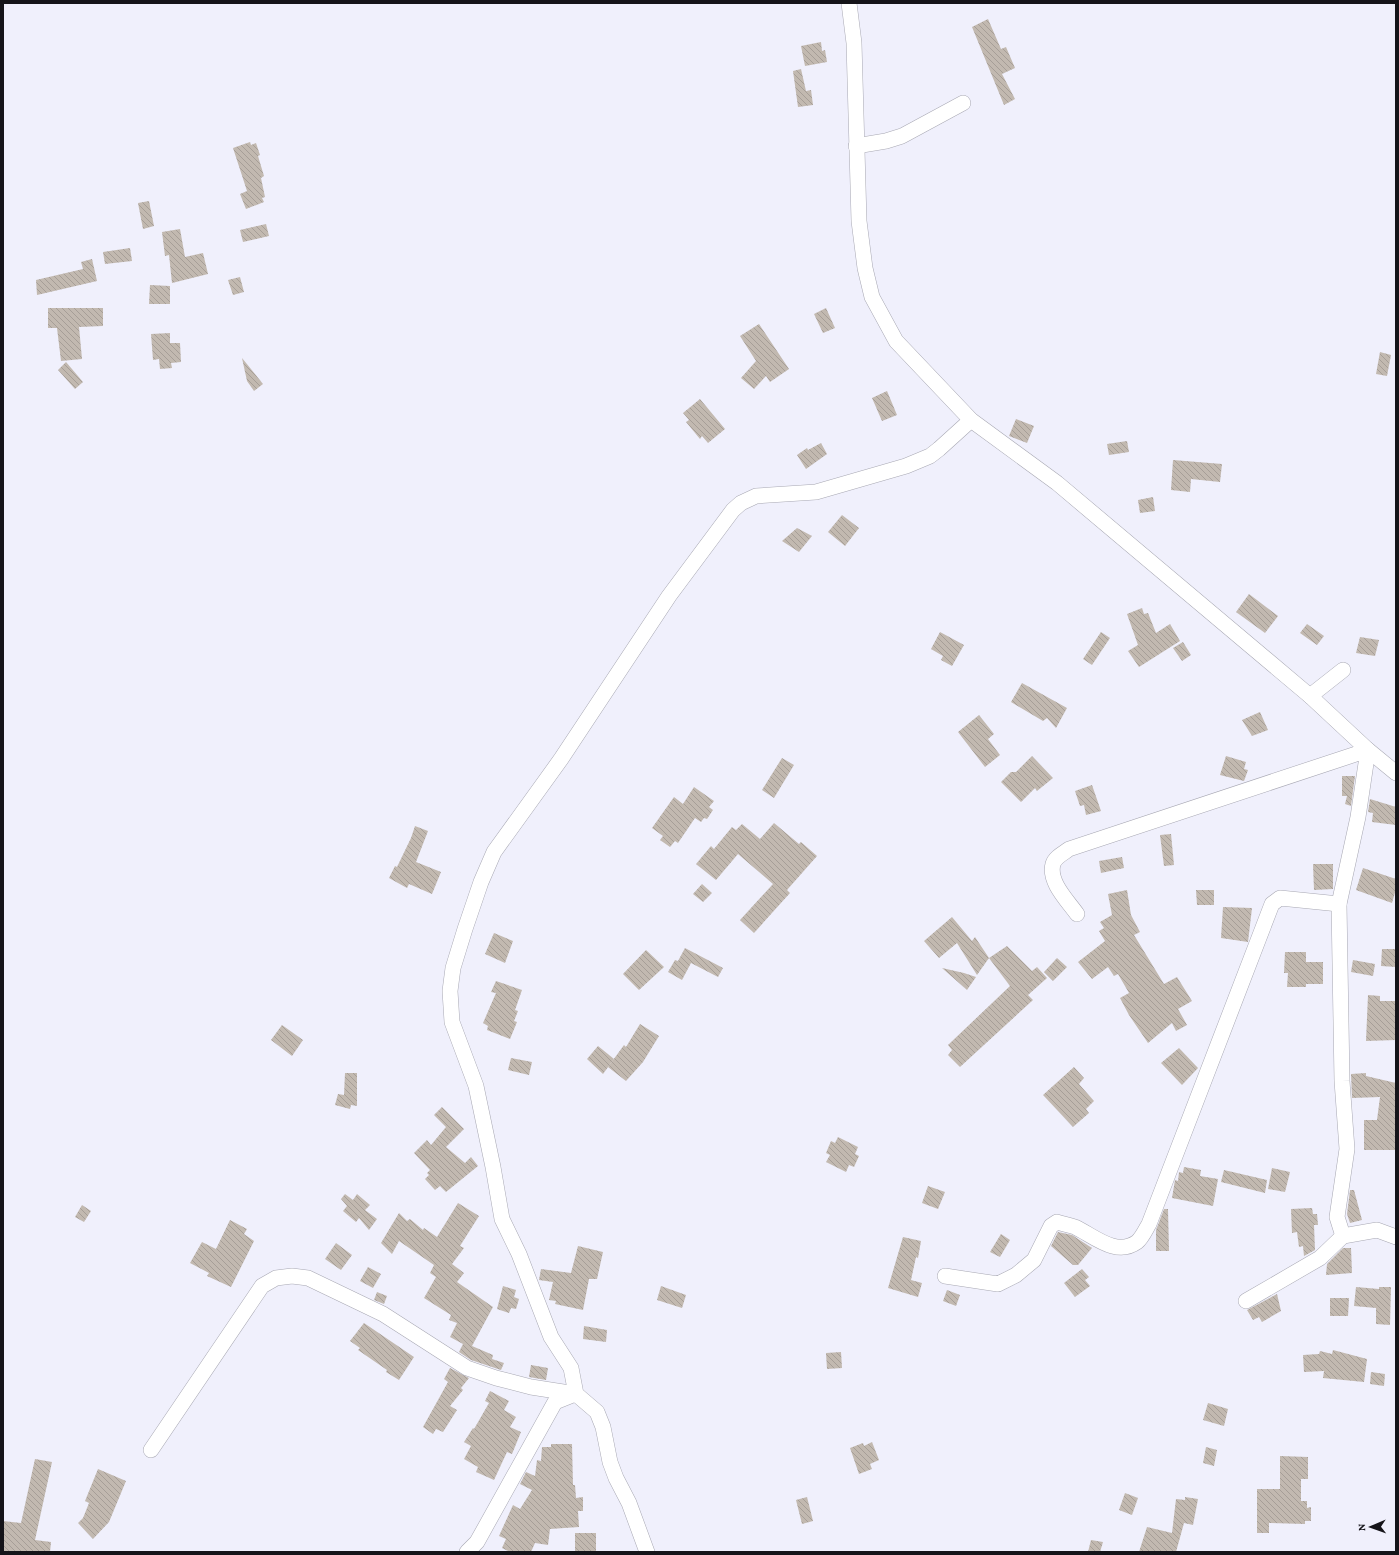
<svg xmlns="http://www.w3.org/2000/svg" width="1399" height="1555" font-family="'Crimson Pro',serif">
<style>
.building{fill:url(#building-back-hatch)}
.lines{fill:none;stroke-linecap:round;stroke-linejoin:round}
.minor-casing{stroke:#a8a8b3;stroke-width:16}
.minor{stroke:#fff;stroke-width:15}
</style>
<defs>
<pattern id="building-back-hatch" width="6" height="6" patternUnits="userSpaceOnUse"><rect width="6" height="6" fill="#c2b9b0"/><path d="M-1 5l2 2M0 0l6 6M5-1l2 2" fill="none" stroke="#a69e97"/></pattern>
</defs>
<rect width="100%" height="100%" fill="#f0f0fc"/>
<!-- building -->
<g class="building">
<path d="M988 19 1001 49 1006 47 1015 68 1002 74 1015 99 1004 105 972 27Z"/>
<path d="M821 42 822 51 825 50 827 62 805 66 801 46Z"/>
<path d="M801 69 806 91 811 90 813 105 798 107 793 71Z"/>
<path d="M250 142 251 145 256 143 260 155 258 156 264 176 261 178 265 197 262 198 264 202 246 209 240 194 247 191 233 148Z"/>
<path d="M149 201 154 226 143 229 138 203Z"/>
<path d="M266 224 269 236 243 242 240 230Z"/>
<path d="M180 229 185 257 203 253 208 274 172 283 169 255 165 256 162 232Z"/>
<path d="M130 248 132 261 105 264 103 252Z"/>
<path d="M92 259 97 281 37 295 36 280 83 269 81 262Z"/>
<path d="M240 277 244 292 233 295 228 280Z"/>
<path d="M150 285 170 286V304H149Z"/>
<path d="M48 308H103V326L79 327 82 359 61 361 57 328H48Z"/>
<path d="M826 308 835 328 823 333 814 314Z"/>
<path d="M759 324 789 369 770 382 766 376 754 389 741 378 756 361 740 336Z"/>
<path d="M170 333V343H180L181 362 171 363 172 368 160 369 159 359 153 360 151 334Z"/>
<path d="M1380 352 1391 355 1387 376 1376 374Z"/>
<path d="M242 358 263 384 254 391 247 381Z"/>
<path d="M66 362 83 382 75 389 58 370Z"/>
<path d="M887 391 897 415 882 421 872 398Z"/>
<path d="M700 399 725 429 708 443 702 436 700 439 686 422 689 420 683 413Z"/>
<path d="M1016 419 1034 426 1027 443 1009 436Z"/>
<path d="M1127 441 1129 452 1109 455 1107 444Z"/>
<path d="M821 443 827 454 806 469 797 455 807 448 808 450Z"/>
<path d="M1173 460 1222 464 1220 482 1191 479 1190 492 1171 490Z"/>
<path d="M1153 497 1155 511 1140 513 1138 500Z"/>
<path d="M842 515 859 528 845 546 828 532Z"/>
<path d="M797 528 812 536 799 552 782 541Z"/>
<path d="M1249 594 1278 616 1265 633 1236 612Z"/>
<path d="M1142 608 1144 614 1148 613 1156 633 1170 624 1180 641 1139 667 1128 651 1138 645 1127 614Z"/>
<path d="M1307 624 1324 636 1317 645 1300 633Z"/>
<path d="M940 632 964 645 952 666 941 660 943 656 931 649Z"/>
<path d="M1101 632 1110 638 1092 665 1083 659Z"/>
<path d="M1360 637 1379 640 1375 656 1356 653Z"/>
<path d="M1183 642 1191 655 1182 661 1173 648Z"/>
<path d="M1022 683 1067 708 1056 728 1047 718 1043 721 1011 702Z"/>
<path d="M1260 712 1268 730 1252 736 1242 720Z"/>
<path d="M979 715 994 734 988 739 1000 755 985 767 958 732Z"/>
<path d="M1032 756 1053 778 1037 791 1035 788 1021 802 1001 782 1011 772H1016Z"/>
<path d="M1226 756 1246 762 1244 769 1248 770 1244 781 1220 775Z"/>
<path d="M782 758 794 765 774 798 762 790Z"/>
<path d="M1342 776H1355L1351 806 1345 804 1347 796H1342Z"/>
<path d="M1092 785 1101 811 1086 815 1084 805 1080 806 1075 791Z"/>
<path d="M694 787 714 801 709 807 713 810 707 819 704 818 701 822 695 818 678 843 675 841 670 847 660 840 663 836 652 828 674 797 683 804Z"/>
<path d="M1370 799 1396 807V825L1372 822 1373 813 1368 812Z"/>
<path d="M774 823 799 844 801 842 817 856 787 890 790 893 754 933 740 920 773 884 738 854 716 880 696 864 711 846 714 849 732 827 736 830 742 824 760 839Z"/>
<path d="M415 826 428 831 416 862 441 872 432 894 409 884 407 888 389 878 395 866 397 867 411 838Z"/>
<path d="M1171 834 1174 865 1164 866 1160 835Z"/>
<path d="M1122 857 1124 868 1101 873 1099 861Z"/>
<path d="M1313 864H1333V889L1314 890Z"/>
<path d="M1363 868 1396 879V889L1392 903 1356 890Z"/>
<path d="M702 884 712 893 703 902 693 894Z"/>
<path d="M1127 890 1131 915 1140 932 1134 935 1164 984 1177 977 1192 1001 1178 1009 1187 1025 1176 1031 1172 1023 1148 1043 1129 1015 1120 998 1129 993 1118 974 1114 976 1108 967 1092 979 1078 962 1105 941 1099 931 1104 928 1100 922 1112 915 1108 894Z"/>
<path d="M1196 890H1214V905H1197Z"/>
<path d="M1223 907 1252 908 1248 942 1221 938Z"/>
<path d="M952 917 972 941 975 937 989 958 977 975 957 943 939 958 924 941Z"/>
<path d="M494 933 513 941 505 963 485 954Z"/>
<path d="M1007 946 1032 971 1037 967 1047 978 1028 995 1033 1000 960 1067 948 1055 952 1050 948 1045 1010 986 989 958Z"/>
<path d="M685 948 723 968 718 977 691 963 682 980 668 972 675 960 678 961Z"/>
<path d="M1382 949H1396V967L1381 966Z"/>
<path d="M646 950 664 967 639 990 623 974Z"/>
<path d="M1285 952H1306V962H1323V984H1306V987H1287L1288 973H1284Z"/>
<path d="M1057 958 1067 967 1053 981 1044 972Z"/>
<path d="M1353 960 1375 964 1373 976 1351 972Z"/>
<path d="M942 968 964 973 976 977 967 990Z"/>
<path d="M496 981 522 990 515 1010 518 1011 514 1021 517 1022 510 1039 487 1030 488 1026 483 1023 496 993 491 992Z"/>
<path d="M1368 995 1380 996V1001H1396V1040L1366 1041Z"/>
<path d="M640 1024 659 1036 643 1062 626 1081 608 1067 624 1045 626 1047Z"/>
<path d="M282 1025 303 1040 292 1056 271 1040Z"/>
<path d="M598 1046 614 1059 603 1074 587 1059Z"/>
<path d="M1179 1048 1198 1068 1182 1085 1161 1063Z"/>
<path d="M511 1058 532 1062 529 1075 508 1070Z"/>
<path d="M1074 1067 1084 1078 1079 1084 1094 1101 1086 1109 1089 1113 1073 1127 1043 1095Z"/>
<path d="M345 1073H357V1106L351 1105 350 1109 335 1105 338 1094 344 1095Z"/>
<path d="M1366 1073V1076L1396 1083V1150H1364V1120H1377L1380 1097 1352 1098 1351 1074Z"/>
<path d="M442 1107 464 1129 446 1147 465 1163 471 1157 478 1166 446 1192 440 1186 435 1190 425 1179 429 1175 427 1173 430 1170 414 1153 427 1140 431 1145 446 1127 434 1115Z"/>
<path d="M838 1137 858 1147 855 1154 859 1156 854 1167 849 1165 846 1172 826 1162 830 1155 826 1153 831 1141 835 1143Z"/>
<path d="M1184 1167 1201 1170 1200 1176 1218 1179 1213 1206 1172 1198 1175 1180 1178 1181 1179 1172 1183 1173Z"/>
<path d="M1272 1168 1290 1172 1285 1192 1268 1189Z"/>
<path d="M1224 1170 1267 1180 1265 1193 1221 1182Z"/>
<path d="M928 1186 945 1192 938 1209 922 1203Z"/>
<path d="M1350 1190H1354L1362 1220 1350 1223 1347 1214Z"/>
<path d="M345 1194 353 1200 357 1194 370 1205 365 1210 377 1219 369 1230 359 1218 356 1222 343 1211 347 1206 341 1199Z"/>
<path d="M458 1203 479 1216 460 1246 464 1248 452 1264 464 1273 457 1282 493 1307 472 1346 493 1355 492 1359 504 1363 501 1370 471 1360 459 1352 463 1344 450 1337 457 1323 449 1320 451 1315 424 1298 436 1277 430 1273 434 1265 399 1241 392 1254 381 1243 399 1213 407 1221 410 1219 423 1230 424 1228 437 1237Z"/>
<path d="M82 1205 91 1211 84 1222 75 1217Z"/>
<path d="M1312 1208 1313 1214H1317L1318 1225H1314L1315 1250 1304 1256 1303 1246 1299 1247 1297 1232 1292 1233 1291 1209Z"/>
<path d="M1164 1209H1168L1169 1251H1156V1230Z"/>
<path d="M230 1220 247 1229 244 1234 254 1241 231 1287 207 1276 209 1273 190 1263 202 1242 216 1249Z"/>
<path d="M1058 1232 1072 1235 1092 1248 1078 1265H1073L1051 1246Z"/>
<path d="M1001 1234 1010 1240 1000 1257 990 1252Z"/>
<path d="M903 1237 921 1241 918 1258 916 1257 911 1280 922 1283 918 1297 888 1288Z"/>
<path d="M336 1243 352 1255 341 1270 325 1259Z"/>
<path d="M578 1246 603 1252 597 1279H589L583 1310 555 1304 556 1301 549 1300 553 1282 539 1280 541 1269 571 1273Z"/>
<path d="M1343 1248H1351L1352 1273 1326 1275 1327 1264Z"/>
<path d="M368 1267 381 1274 373 1288 360 1281Z"/>
<path d="M1082 1269 1089 1277 1085 1280 1090 1286 1075 1297 1064 1283Z"/>
<path d="M503 1286 516 1290 514 1297 519 1299 516 1309 511 1308 509 1313 497 1309Z"/>
<path d="M661 1286 686 1295 682 1308 657 1300Z"/>
<path d="M1356 1287 1379 1289V1287H1391L1390 1325 1376 1324V1308L1354 1306Z"/>
<path d="M947 1290 960 1295 956 1306 943 1301Z"/>
<path d="M377 1292 387 1296 384 1304 374 1300Z"/>
<path d="M1277 1294 1281 1311 1262 1322 1259 1317 1253 1320 1247 1310Z"/>
<path d="M1330 1298H1349L1348 1316H1330Z"/>
<path d="M364 1323 414 1357 399 1380 386 1372 387 1370 358 1350 360 1348 350 1341Z"/>
<path d="M584 1326 607 1330 606 1342 583 1339Z"/>
<path d="M1333 1350 1367 1359 1364 1382 1323 1378 1324 1371 1304 1372 1303 1355 1319 1354 1320 1351 1332 1354Z"/>
<path d="M841 1352 842 1368 827 1369 826 1353Z"/>
<path d="M531 1365 548 1368 546 1380 529 1377Z"/>
<path d="M450 1368 469 1378 461 1388 463 1390 450 1406 457 1410 443 1432 436 1429 433 1434 423 1427 448 1382 444 1379Z"/>
<path d="M1371 1372 1385 1374 1384 1386 1370 1384Z"/>
<path d="M490 1391 509 1401 504 1410 516 1417 510 1427 521 1432 512 1454 507 1452 494 1480 476 1472 478 1467 464 1459 471 1446 464 1442 473 1428 474 1429 489 1403 485 1401Z"/>
<path d="M1208 1403 1228 1409 1224 1426 1203 1420Z"/>
<path d="M872 1442 879 1460 870 1464 872 1469 859 1474 850 1448 863 1443 864 1446Z"/>
<path d="M551 1444H572L573 1485H575L576 1498 583 1497V1511H578L579 1527 550 1529 548 1545 535 1543 531 1552H510L502 1548 506 1539 499 1536 513 1505 520 1509 532 1490 520 1484 526 1472 535 1476 537 1460 541 1461 542 1447H551Z"/>
<path d="M1206 1447 1217 1450 1214 1466 1203 1463Z"/>
<path d="M1280 1456 1308 1457V1479H1301V1501H1307V1508L1311 1507V1521H1305V1524L1269 1523V1533H1257V1489H1280Z"/>
<path d="M35 1459 52 1462 35 1540 51 1542 50 1552H3V1521L21 1523Z"/>
<path d="M98 1469 126 1481 109 1522 93 1539 78 1523 83 1518 89 1503 85 1501Z"/>
<path d="M1125 1493 1138 1498 1132 1515 1119 1510Z"/>
<path d="M807 1497 813 1521 802 1524 796 1500Z"/>
<path d="M1185 1497 1198 1499 1193 1525 1184 1523 1176 1552H1139L1147 1527 1172 1533 1176 1499 1185 1500Z"/>
<rect x="575" y="1533" width="21" height="19"/>
<path d="M1091 1540 1103 1542 1100 1552H1088Z"/>
</g>
<g class="lines">
<!-- minor casing -->
<g class="minor-casing">
<g id="minor">
<path d="M849 3 854 43 859 221 865 268 872 297 896 341 971 420 1057 483 1310 696 1368 750 1396 773"/>
<path d="M856 146 886 141 902 136 963 103"/>
<path d="M1310 696 1343 670"/>
<path d="M1077 914C1068 901 1048 882 1053 864 1055 857 1064 853 1069 849L1368 750 1358 817 1339 904 1342 1081 1347 1149 1337 1217 1343 1236"/>
<path d="M945 1276 998 1284 1016 1275 1034 1260 1051 1226 1057 1222C1063 1224 1069 1225 1075 1227 1094 1236 1116 1257 1137 1242 1142 1238 1146 1229 1149 1224L1272 904 1280 898 1339 904"/>
<path d="M1246 1301 1320 1258 1343 1236 1377 1230 1396 1237"/>
<path d="M151 1450 262 1286 276 1278 292 1276 308 1278 383 1314 467 1368 496 1378 531 1387 576 1394"/>
<path d="M467 1552 477 1542 555 1402 575 1394"/>
<path d="M647 1552 629 1503 616 1478 610 1462 603 1427 597 1412 576 1394 571 1368 551 1337 519 1254 502 1219 493 1167 476 1086 452 1022 450 991 453 968 465 929 481 882 494 852 561 759 669 596 733 510 741 503 756 496 816 492 906 466 930 456 939 449 971 420"/>
</g>
</g>
<!-- minor -->
<use href="#minor" class="minor"/>
</g>
<!-- border -->
<rect width="1399" height="1555" fill="none" stroke="#151419" stroke-width="8"/>
<!-- north arrow -->
<g transform="translate(1371 1527) rotate(268)" stroke="#f0f0fc" stroke-width="3" paint-order="stroke">
<path d="M0-3L7 15L0 10L-7 15Z" fill="#151419"/>
<text y="-6" font-size="11" font-weight="bold" text-anchor="middle" fill="#151419">N</text>
</g>
</svg>
